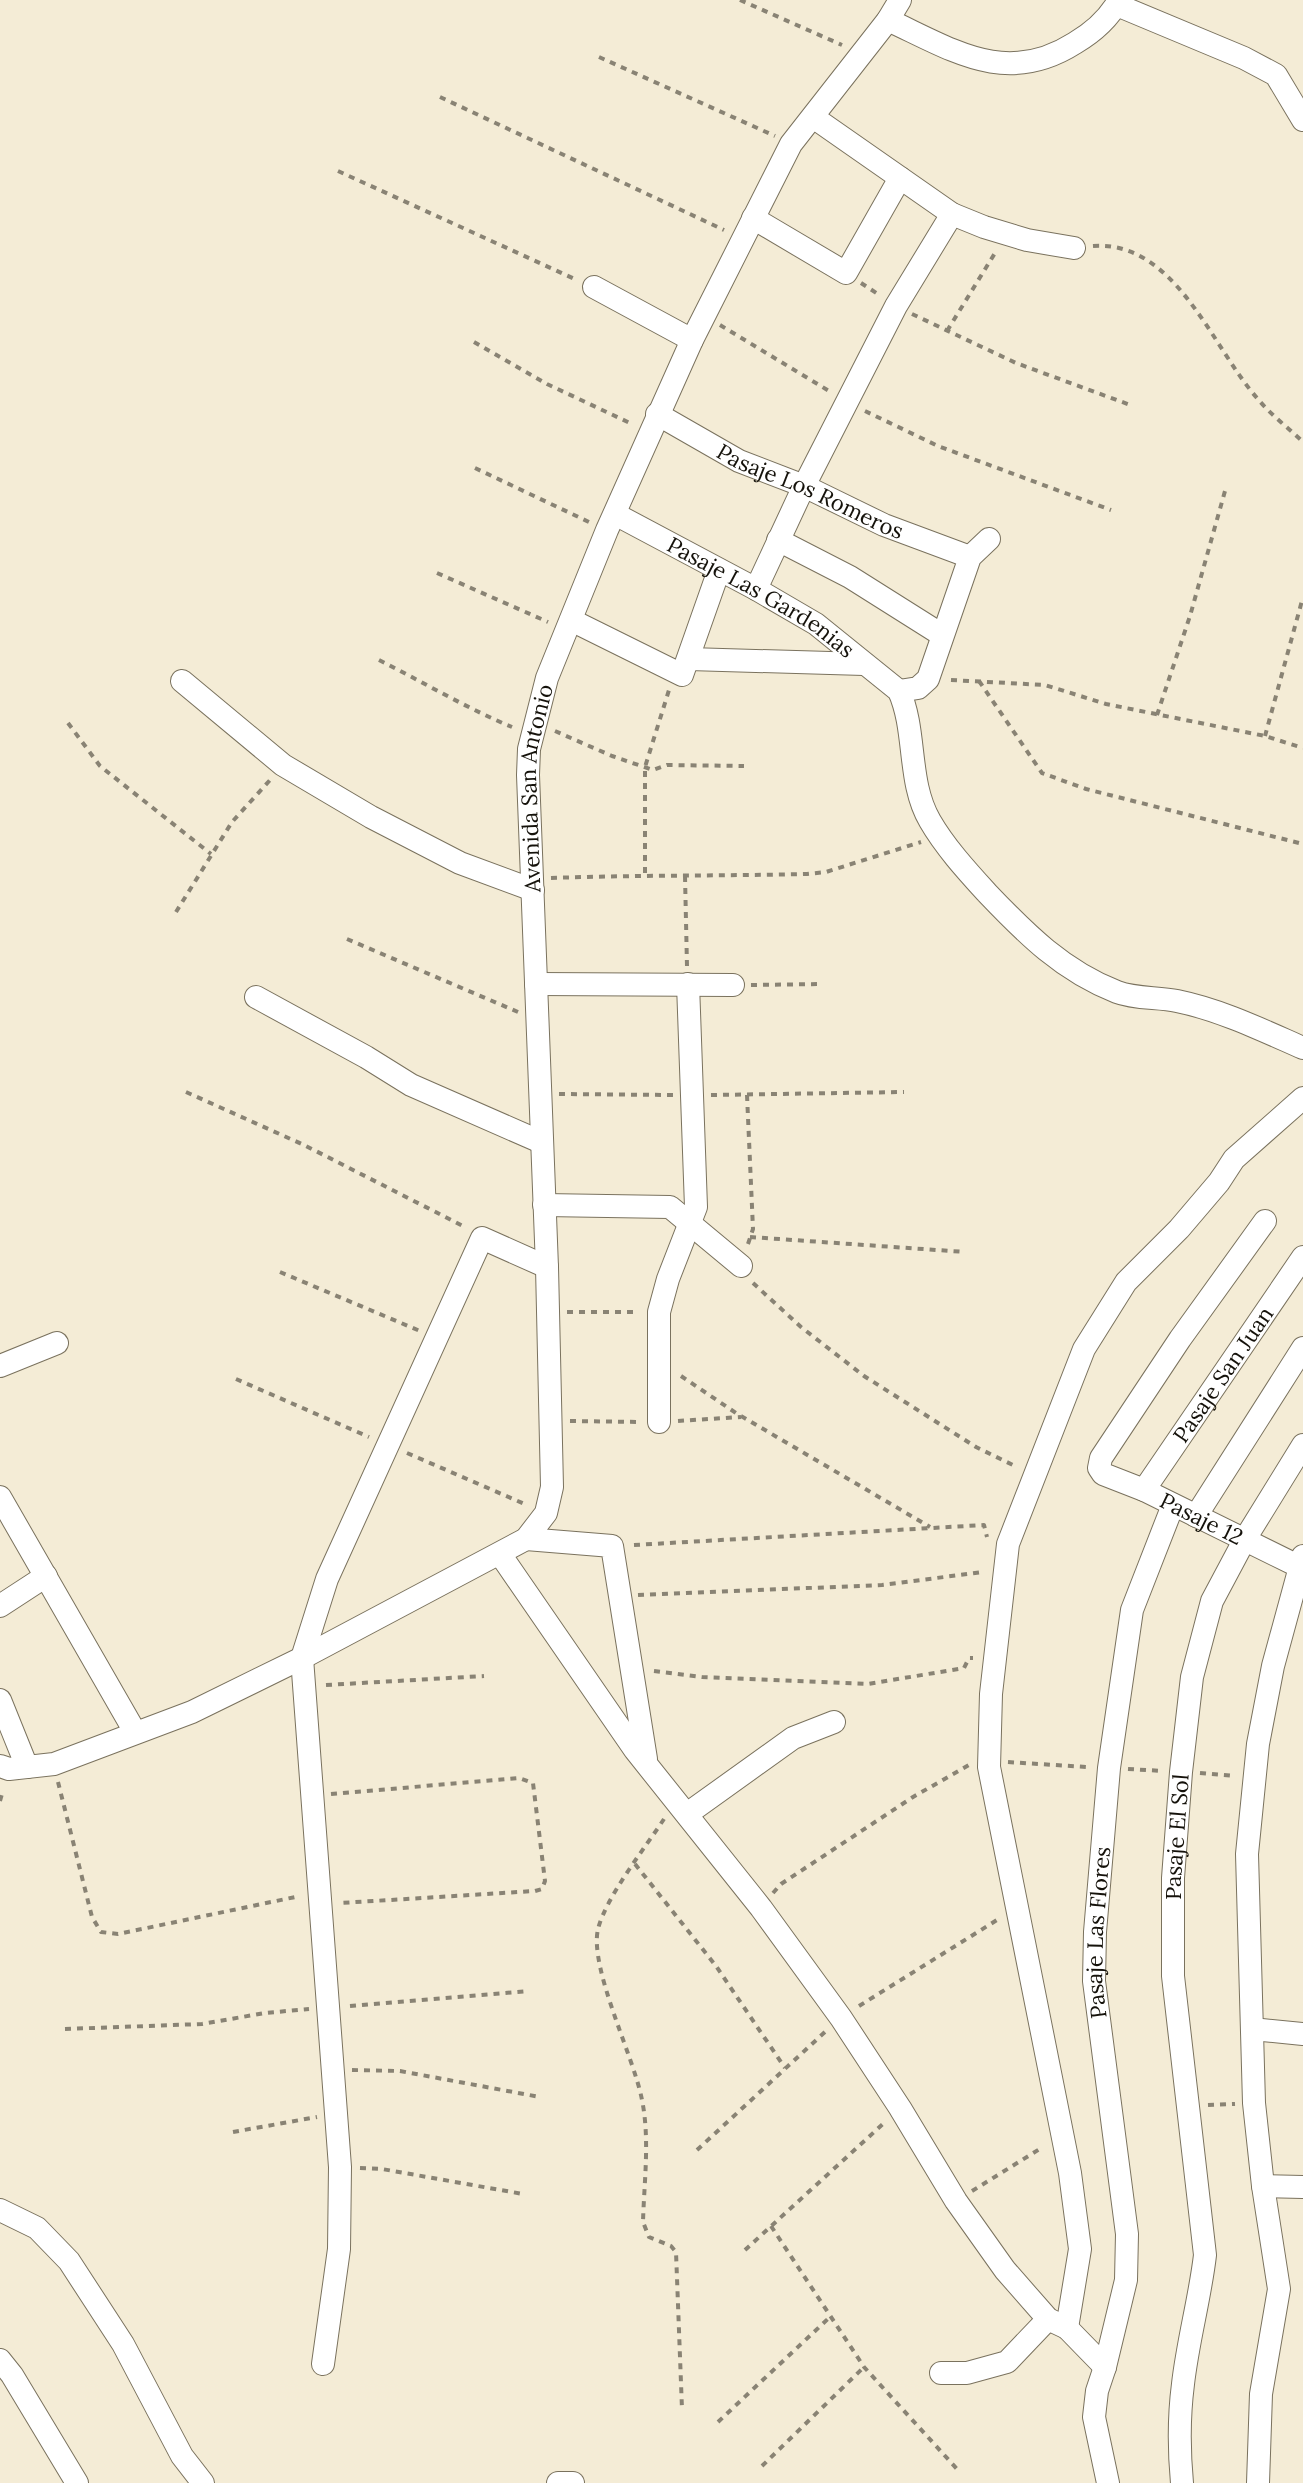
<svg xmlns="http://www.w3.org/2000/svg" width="1303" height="2483" font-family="Lora,serif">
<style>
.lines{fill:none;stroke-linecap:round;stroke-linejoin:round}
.minor-casing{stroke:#7a725e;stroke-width:24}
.path{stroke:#898374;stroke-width:4;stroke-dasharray:6 6;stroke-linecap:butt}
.minor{stroke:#fff;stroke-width:22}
.labels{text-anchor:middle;stroke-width:8;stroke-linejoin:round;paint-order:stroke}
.street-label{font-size:22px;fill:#15120b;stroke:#fefaec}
</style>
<rect width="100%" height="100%" fill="#f4ecd6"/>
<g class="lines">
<!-- minor casing -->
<g class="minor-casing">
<g id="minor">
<path d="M1117 5 1244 58 1276 75 1303 120"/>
<path d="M888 20C953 50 1006 87 1075 43 1092 33 1109 18 1119 0"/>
<path d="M813 117 952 214 984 227 1027 240 1074 248"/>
<path d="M753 218 846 273 900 178"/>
<path d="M594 287 692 340"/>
<path id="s1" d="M657 414 739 461 804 486 884 525 970 557"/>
<path id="s2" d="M615 514 756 589 816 624 899 691C917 731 907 782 930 821 945 847 967 871 987 893 1026 934 1063 971 1117 992 1135 999 1158 997 1177 1001 1221 1010 1262 1030 1303 1048"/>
<path d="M778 540 850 577 942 635"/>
<path d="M756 589 804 486 896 306 952 214"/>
<path d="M571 620 682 675 719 570"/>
<path d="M689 659 864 664"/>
<path d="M182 681 283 765 371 817 460 863 533 890"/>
<path d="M899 691 918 688 928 679 970 557 989 539"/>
<path d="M536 984 733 985"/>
<path d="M256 997 366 1057 411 1085 541 1142"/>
<path d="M544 1205 670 1207 741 1266"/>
<path id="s3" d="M1265 1221 1180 1339 1101 1458 1099 1468 1103 1474 1144 1490 1298 1566"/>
<path d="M0 1366 57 1343"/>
<path d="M659 1422V1312L668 1279 696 1207 688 984"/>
<path id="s4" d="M1144 1490 1303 1257"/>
<path d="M0 1497 135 1732"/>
<path d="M1196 1516 1303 1348"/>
<path d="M526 1539 612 1546 646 1759"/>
<path d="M500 1554 635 1750 761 1908 841 2018 900 2108 956 2201 1005 2270 1048 2319 1067 2328 1105 2367"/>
<path d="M0 1606 46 1576"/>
<path d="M0 1700 27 1767"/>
<path id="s5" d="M0 1766 9 1769 54 1764 192 1712 302 1658 526 1539 546 1513 552 1487 547 1267 528 775 529 749 547 678 607 530 692 340 791 144 888 20 900 0"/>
<path d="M687 1814 793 1738 834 1722"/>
<path d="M1252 2029 1303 2034"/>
<path d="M1263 2186 1303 2187"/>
<path d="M0 2210 37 2228 69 2261 123 2344 182 2456 203 2483"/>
<path d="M1067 2328 1080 2249 1070 2173 989 1767 991 1694 1008 1544 1084 1349 1126 1282 1179 1229 1219 1182 1234 1159 1303 1098"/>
<path d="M0 2360 12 2375 77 2483"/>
<path d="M323 2364 339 2249 340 2167 302 1658 327 1579 482 1238 547 1267"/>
<path d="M941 2373H967L1007 2362 1048 2319"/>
<path d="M558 2483H573"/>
<path id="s6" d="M1108 2483 1094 2417 1097 2391 1105 2367 1126 2280 1127 2234 1094 1981 1095 1932 1109 1768 1132 1610 1173 1505"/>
<path id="s7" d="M1182 2483C1179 2451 1179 2415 1183 2384 1188 2340 1200 2298 1205 2255L1173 1976V1878L1181 1772 1192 1677 1212 1601 1245 1539 1303 1445"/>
<path d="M1258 2483 1261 2394 1279 2289 1263 2186 1254 2103 1247 1854 1258 1744 1273 1666 1303 1556"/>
</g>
</g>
<!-- path -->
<g class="path">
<path d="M740 0 842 45"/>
<path d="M599 57 775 136"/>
<path d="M440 97 724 230"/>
<path d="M338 171 577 280"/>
<path d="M1093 246C1175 240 1212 347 1257 398 1270 414 1287 427 1302 441"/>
<path d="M861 283 881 296"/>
<path d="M912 314 1016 363 1133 406"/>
<path d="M720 325 829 391"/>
<path d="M947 331 995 253"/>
<path d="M474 342 547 384 632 424"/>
<path d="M865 411 938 446 1111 510"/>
<path d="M475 468 589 522"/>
<path d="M437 573 548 622"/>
<path d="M379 660C423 682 466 708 512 727"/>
<path d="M951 680 1045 685 1106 704 1265 736 1303 748"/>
<path d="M979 681 1042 773 1086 789 1303 844"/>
<path d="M1157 715 1190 616 1225 491"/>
<path d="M68 723 100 766 211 854"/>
<path d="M555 731 612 756 653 770 667 765 744 766"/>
<path d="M1265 736 1303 597"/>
<path d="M645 873V767L669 690"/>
<path d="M685 876 687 966"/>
<path d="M551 878C636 875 721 876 807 874L826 872 921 842"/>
<path d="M176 912 232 822 271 779"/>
<path d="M347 939 518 1012"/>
<path d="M751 985 821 984"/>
<path d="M186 1092 304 1145 465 1227"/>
<path d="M559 1094 674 1095"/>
<path d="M711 1095 904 1092"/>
<path d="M747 1095 753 1229 748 1244"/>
<path d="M750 1237 965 1252"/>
<path d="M280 1272 420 1331"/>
<path d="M753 1283 801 1327 864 1376 976 1447 1017 1467"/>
<path d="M567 1312H638"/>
<path d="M681 1376 736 1413 930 1527"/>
<path d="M236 1379 369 1437"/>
<path d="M570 1421 641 1422"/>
<path d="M678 1421 741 1417"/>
<path d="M407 1453 527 1505"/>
<path d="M634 1545 984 1525 987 1537"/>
<path d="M638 1595 882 1585 983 1572"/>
<path d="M654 1671 702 1677 868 1684 964 1668 969 1658H973"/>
<path d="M326 1685 484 1676"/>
<path d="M1008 1762 1087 1767"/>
<path d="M1128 1769 1163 1771"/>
<path d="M1200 1773 1235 1776"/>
<path d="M58 1782 92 1917 101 1932 118 1934 300 1896"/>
<path d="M331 1794 519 1778 533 1783 545 1881 542 1889 535 1891 341 1903"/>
<path d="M0 1801 3 1790"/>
<path d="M664 1819C645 1848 606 1897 598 1929 589 1968 634 2057 642 2100 650 2139 644 2183 643 2222L649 2237 671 2246 676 2252 682 2409"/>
<path d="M635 1864 716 1966 785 2068"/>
<path d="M773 1893 781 1884 913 1797 969 1765"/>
<path d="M350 2006 528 1991"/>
<path d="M859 2006 997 1920"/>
<path d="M65 2029 202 2024 265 2013 309 2009"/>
<path d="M352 2070 400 2071 540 2097"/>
<path d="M1208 2105 1235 2104"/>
<path d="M233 2132 317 2117"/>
<path d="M697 2150 826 2031"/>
<path d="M360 2168 382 2169 523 2194"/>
<path d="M972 2191 1043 2147"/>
<path d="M771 2226 864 2367 957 2469"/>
<path d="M745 2250 884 2123"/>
<path d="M718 2422 831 2316"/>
<path d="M762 2466 864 2367"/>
</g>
<!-- minor -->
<use href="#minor" class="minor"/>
</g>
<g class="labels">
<!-- street labels -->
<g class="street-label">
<text dy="8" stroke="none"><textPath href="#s1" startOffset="172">Pasaje Los Romeros</textPath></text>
<text dy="8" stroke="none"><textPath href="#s2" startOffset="168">Pasaje Las Gardenias</textPath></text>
<text dy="8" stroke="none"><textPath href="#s5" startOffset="1338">Avenida San Antonio</textPath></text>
<text dy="8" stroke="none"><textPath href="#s4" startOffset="140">Pasaje San Juan</textPath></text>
<text dy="8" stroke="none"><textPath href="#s3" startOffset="414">Pasaje 12</textPath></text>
<text dy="8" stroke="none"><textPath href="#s7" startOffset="650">Pasaje El Sol</textPath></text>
<text dy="8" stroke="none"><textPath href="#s6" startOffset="558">Pasaje Las Flores</textPath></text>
</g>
</g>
</svg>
